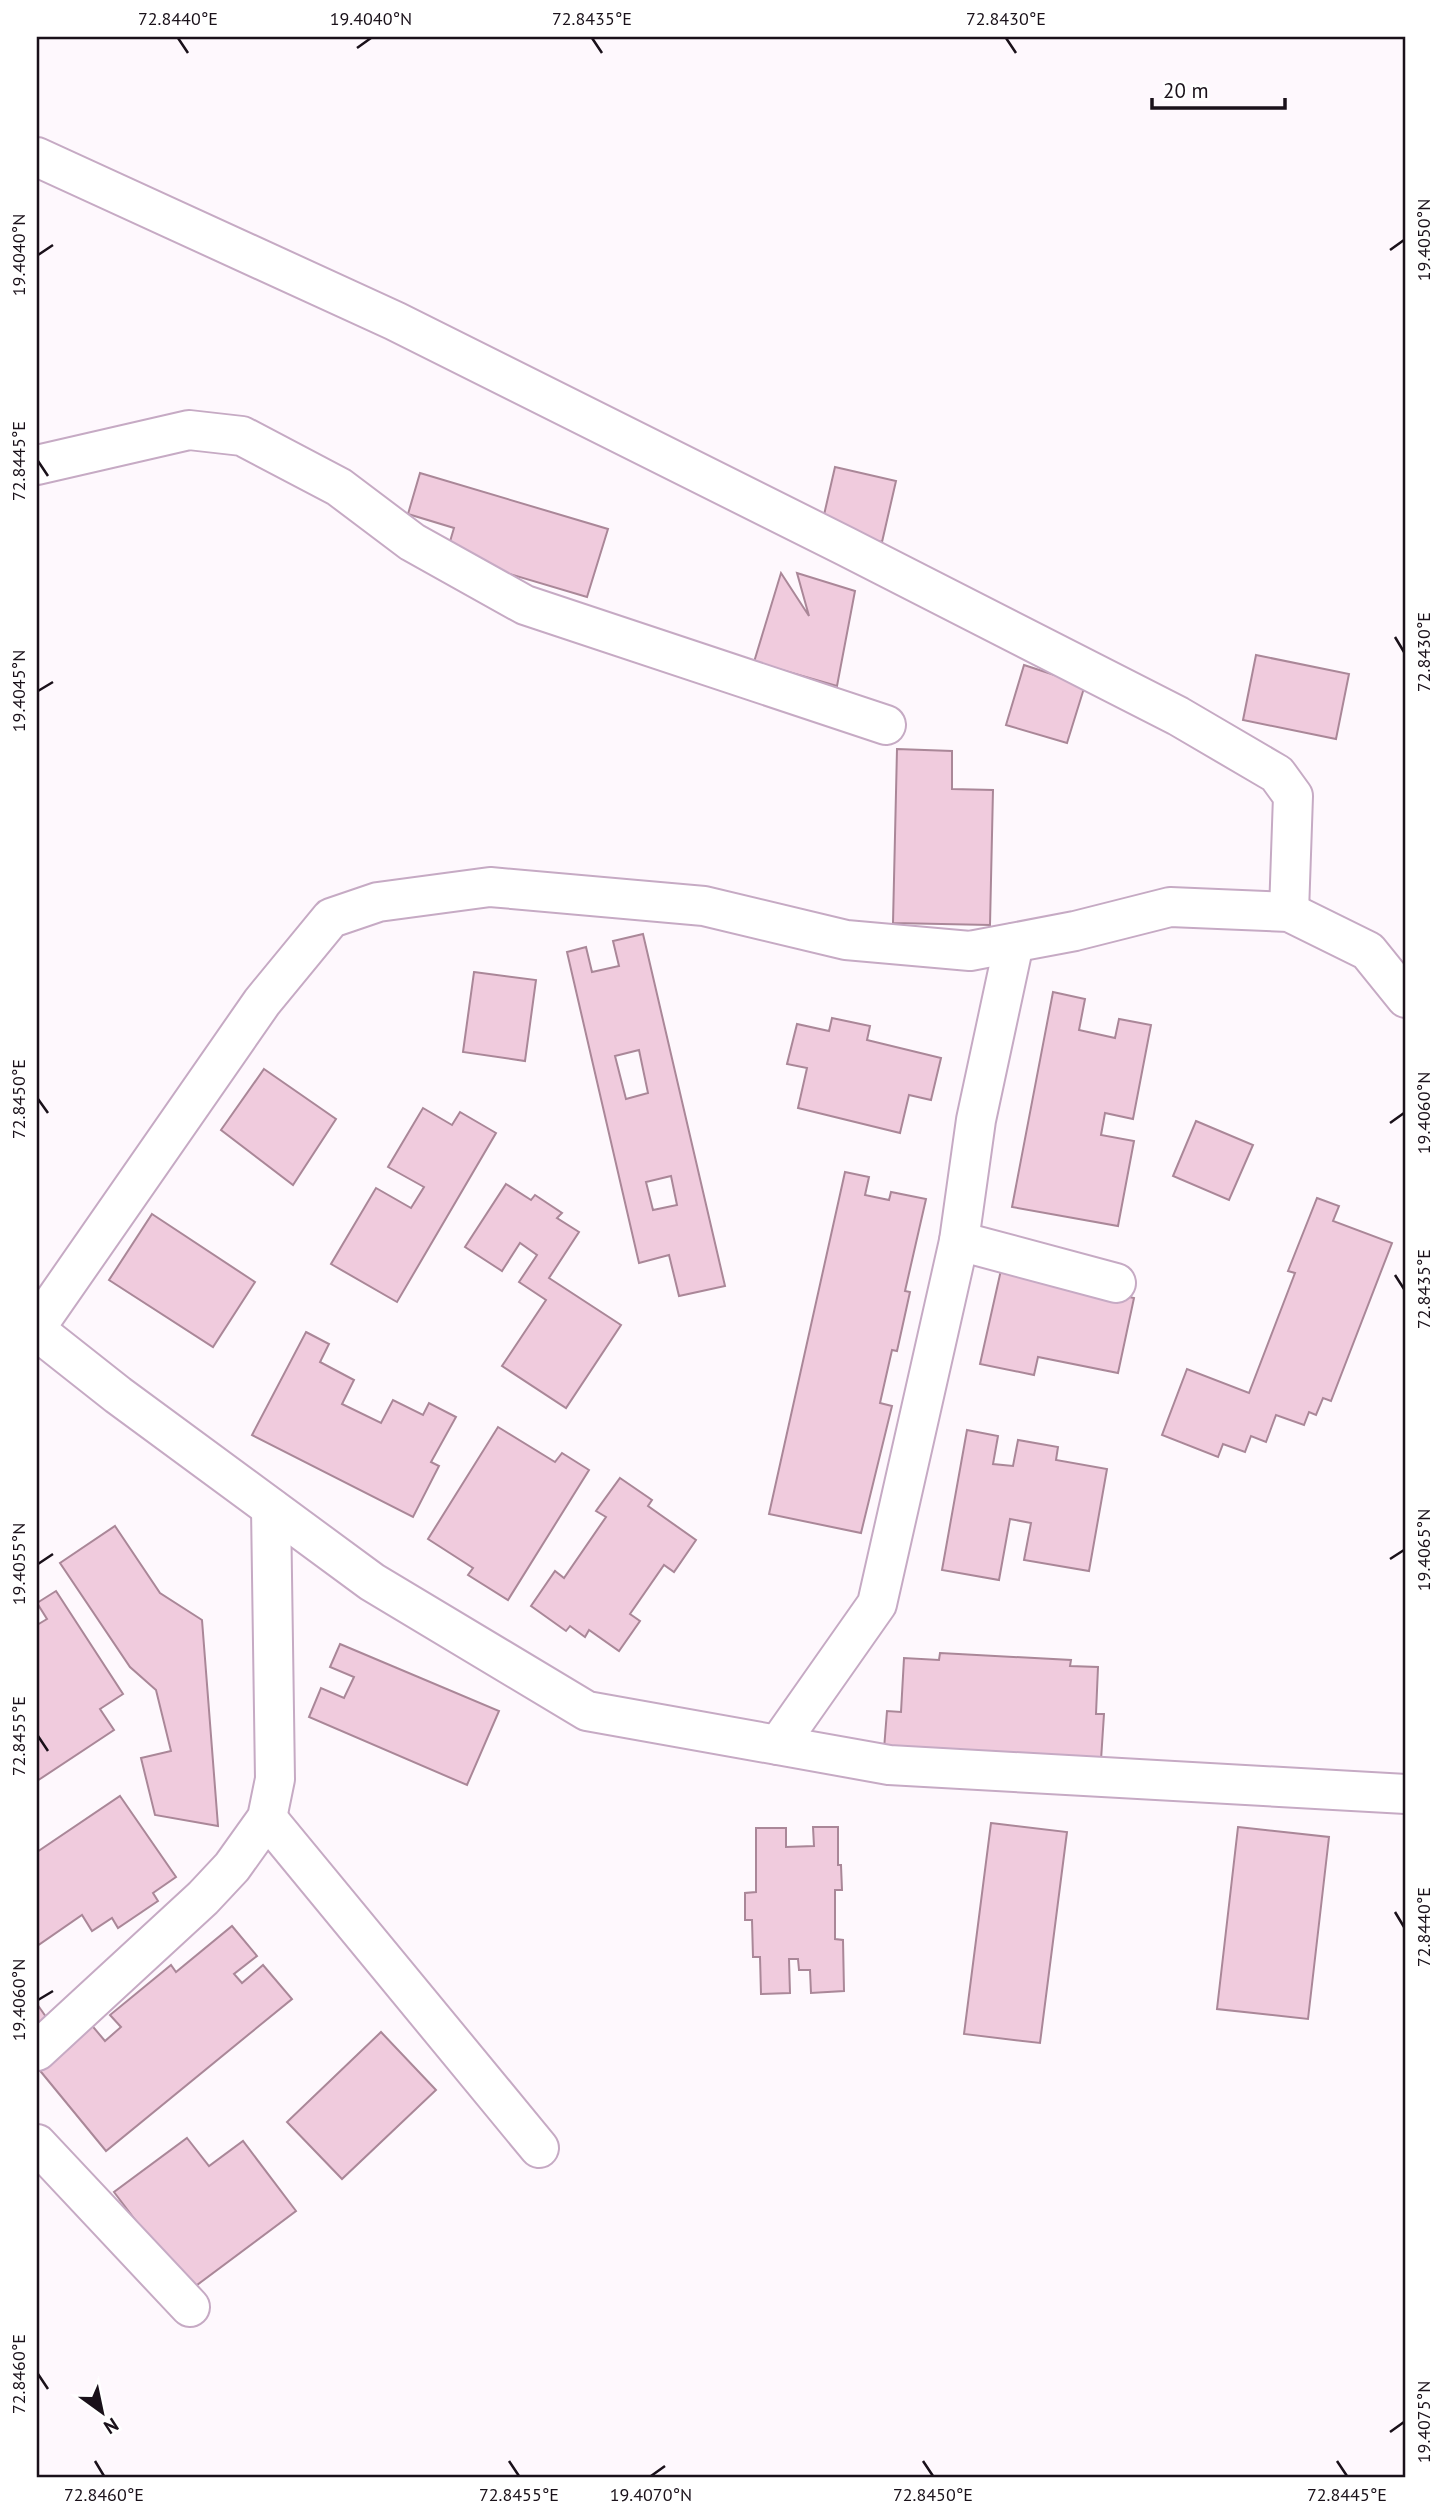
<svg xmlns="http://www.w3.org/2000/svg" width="1443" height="2514" font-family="'PT Sans',sans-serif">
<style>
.building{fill:#f0cbdd;stroke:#aa8798;stroke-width:2;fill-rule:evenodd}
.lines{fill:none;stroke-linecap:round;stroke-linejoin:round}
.minor-casing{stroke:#c6aac4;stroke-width:42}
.minor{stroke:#fff;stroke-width:38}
.ticks{fill:none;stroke:#1a111a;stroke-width:2.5}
.neatline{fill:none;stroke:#1a111a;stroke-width:2.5}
.ticks-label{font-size:18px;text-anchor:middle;fill:#1a111a}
</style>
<rect width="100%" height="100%" fill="#fef8fd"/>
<!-- building -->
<g class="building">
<path d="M835 467 896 481 882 542 821 528Z"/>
<path d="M420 473 608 529 587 597 446 555 454 528 408 514Z"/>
<path d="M781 573 809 616 797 573 855 591 837 686 754 662Z"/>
<path d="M1256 655 1349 674 1336 739 1243 720Z"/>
<path d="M1024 665 1085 685 1067 743 1006 725Z"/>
<path d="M897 749 952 751V789L993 790 990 925 893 923Z"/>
<path d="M643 934 725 1286 679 1296 669 1255 639 1263 567 952 586 947 592 972 619 966 613 941ZM639 1050 648 1093 626 1099 615 1056ZM671 1176 677 1205 653 1210 646 1182Z"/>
<path d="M474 972 536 980 525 1061 463 1052Z"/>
<path d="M1053 992 1085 999 1079 1030 1115 1038 1119 1019 1151 1025 1133 1119 1105 1113 1101 1135 1134 1141 1118 1226 1012 1207Z"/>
<path d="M832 1018 870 1026 867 1040 941 1058 931 1100 909 1095 900 1133 798 1108 807 1068 787 1064 797 1024 829 1031Z"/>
<path d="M264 1069 336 1119 293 1185 221 1130Z"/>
<path d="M423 1108 452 1125 460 1112 496 1133 397 1302 331 1264 376 1188 411 1208 424 1187 388 1167Z"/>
<path d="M1196 1121 1253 1145 1229 1200 1173 1176Z"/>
<path d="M845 1172 869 1177 865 1195 889 1200 891 1192 926 1199 905 1291 910 1292 897 1351 892 1350 880 1403 892 1406 861 1533 769 1514Z"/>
<path d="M506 1184 531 1200 535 1195 562 1213 557 1218 579 1232 549 1278 621 1325 566 1408 502 1366 546 1300 519 1282 537 1255 520 1243 502 1271 465 1247Z"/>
<path d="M1317 1198 1339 1206 1333 1221 1392 1243 1331 1401 1323 1398 1316 1415 1309 1412 1304 1425 1276 1415 1266 1442 1251 1436 1245 1452 1223 1444 1218 1457 1162 1435 1187 1369 1249 1393 1295 1273 1288 1271Z"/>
<path d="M152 1214 255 1282 213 1347 109 1280Z"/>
<path d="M1001 1270 1134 1298 1118 1373 1038 1357 1034 1375 980 1364Z"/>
<path d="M306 1332 329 1344 320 1362 354 1380 342 1404 381 1423 393 1400 423 1415 429 1403 456 1417 431 1462 439 1466 413 1517 252 1435Z"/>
<path d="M498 1427 555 1462 562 1453 589 1470 508 1600 468 1575 473 1568 428 1539Z"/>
<path d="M967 1430 998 1436 993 1464 1013 1466 1018 1440 1058 1447 1056 1460 1107 1469 1089 1571 1024 1560 1031 1523 1010 1519 999 1580 942 1570Z"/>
<path d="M620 1478 652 1500 648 1506 696 1540 674 1572 664 1565 630 1614 640 1621 619 1651 589 1630 585 1637 570 1626 566 1631 531 1606 555 1571 564 1578 606 1517 596 1511Z"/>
<path d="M115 1526 160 1593 202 1620 218 1826 155 1815 141 1758 171 1751 156 1690 130 1667 60 1563Z"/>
<path d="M56 1591 123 1694 100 1709 114 1730 37 1781V1625L47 1619 37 1603Z"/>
<path d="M340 1644 499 1711 467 1785 309 1717 321 1688 344 1698 354 1677 330 1667Z"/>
<path d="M940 1653 1071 1660 1070 1666 1098 1667 1096 1714H1104L1101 1760 884 1749 887 1711 901 1712 904 1658 939 1660Z"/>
<path d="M120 1796 176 1877 153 1893 158 1901 118 1928 112 1918 92 1931 82 1915 37 1946V1852Z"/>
<path d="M991 1823 1067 1832 1040 2043 964 2034Z"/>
<path d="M813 1827H838V1865H841L842 1890H835V1939L843 1940 844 1991 811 1993 810 1970H799L798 1959H789L790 1993 761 1994 760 1957H753L752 1920H745V1893L756 1892V1828H786V1847L814 1846Z"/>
<path d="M1238 1827 1329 1837 1308 2019 1217 2009Z"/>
<path d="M232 1926 257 1956 234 1974 242 1983 263 1965 292 1999 106 2151 37 2067 89 2022 105 2041 121 2027 110 2015 171 1965 176 1972Z"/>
<path d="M37 2004 51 2024 37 2033Z"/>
<path d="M381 2032 436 2090 342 2179 287 2122Z"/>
<path d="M187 2138 209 2166 243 2141 296 2211 189 2291 114 2192Z"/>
</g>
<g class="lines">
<!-- minor casing -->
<g class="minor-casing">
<g id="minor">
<path d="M37 157 395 321 845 546 1178 716 1277 774 1293 796 1289 912"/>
<path d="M37 465 189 430 242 436 339 487 412 542 525 605 886 725"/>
<path d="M959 1241 976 1120 1014 943"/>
<path d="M37 1326 262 1002 331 918 378 902 490 887 704 906 846 940 970 951 1075 931 1170 907 1289 912 1368 951 1406 998"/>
<path d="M37 1331 118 1395 372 1582 587 1711 889 1765 1406 1794"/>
<path d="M778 1745 877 1604 959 1241 1116 1283"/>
<path d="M267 1818 539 2148"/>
<path d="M37 2051 203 1898 232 1867 267 1818 275 1779 271 1508"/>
<path d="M37 2144 190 2307"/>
</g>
</g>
<!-- minor -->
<use href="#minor" class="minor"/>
</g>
<!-- ticks -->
<path class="ticks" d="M178 38 188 53M592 38 602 53M1006 38 1016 53M357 48 371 38M1390 250 1404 240M38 255 53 245M38 461 48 476M1395 637 1404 652M38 691 53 682M38 1099 48 1113M1390 1123 1404 1113M1395 1275 1404 1289M1390 1559 1404 1550M38 1564 53 1554M38 1736 48 1751M1395 1912 1404 1927M38 2000 53 1991M38 2374 48 2389M1390 2432 1404 2422M95 2461 104 2476M509 2461 519 2476M923 2461 933 2476M1337 2461 1347 2476M651 2476 665 2466"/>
<!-- border -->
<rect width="1443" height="2514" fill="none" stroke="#ffffff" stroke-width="77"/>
<!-- north arrow -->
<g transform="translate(102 2412) rotate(147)" stroke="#ffffff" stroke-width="5" paint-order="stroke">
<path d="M0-5L12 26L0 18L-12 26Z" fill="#1a111a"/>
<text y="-10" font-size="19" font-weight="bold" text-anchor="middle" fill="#1a111a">N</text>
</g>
<!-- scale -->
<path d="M1152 98v10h133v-10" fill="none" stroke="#1a111a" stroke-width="3.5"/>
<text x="1163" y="98" font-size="21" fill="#1a111a" stroke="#ffffff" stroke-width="5" paint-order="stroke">20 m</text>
<rect x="38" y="38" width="1366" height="2438" class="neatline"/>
<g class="ticks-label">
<text x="178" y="25">72.8440°E</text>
<text x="371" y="25">19.4040°N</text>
<text x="592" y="25">72.8435°E</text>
<text x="1006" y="25">72.8430°E</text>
<text transform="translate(1424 240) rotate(-90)" y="6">19.4050°N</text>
<text transform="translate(19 255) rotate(-90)" y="6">19.4040°N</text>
<text transform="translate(19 461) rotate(-90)" y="6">72.8445°E</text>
<text transform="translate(1424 652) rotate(-90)" y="6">72.8430°E</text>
<text transform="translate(19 691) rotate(-90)" y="6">19.4045°N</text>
<text transform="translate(19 1099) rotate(-90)" y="6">72.8450°E</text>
<text transform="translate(1424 1113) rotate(-90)" y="6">19.4060°N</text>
<text transform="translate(1424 1289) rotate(-90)" y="6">72.8435°E</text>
<text transform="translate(1424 1550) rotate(-90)" y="6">19.4065°N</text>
<text transform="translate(19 1564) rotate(-90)" y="6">19.4055°N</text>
<text transform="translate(19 1736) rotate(-90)" y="6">72.8455°E</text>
<text transform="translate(1424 1927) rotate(-90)" y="6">72.8440°E</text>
<text transform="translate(19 2000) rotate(-90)" y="6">19.4060°N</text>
<text transform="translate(19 2374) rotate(-90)" y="6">72.8460°E</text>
<text transform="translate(1424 2422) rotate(-90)" y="6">19.4075°N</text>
<text x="104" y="2501">72.8460°E</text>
<text x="519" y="2501">72.8455°E</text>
<text x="651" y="2501">19.4070°N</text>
<text x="933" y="2501">72.8450°E</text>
<text x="1347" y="2501">72.8445°E</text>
</g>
</svg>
